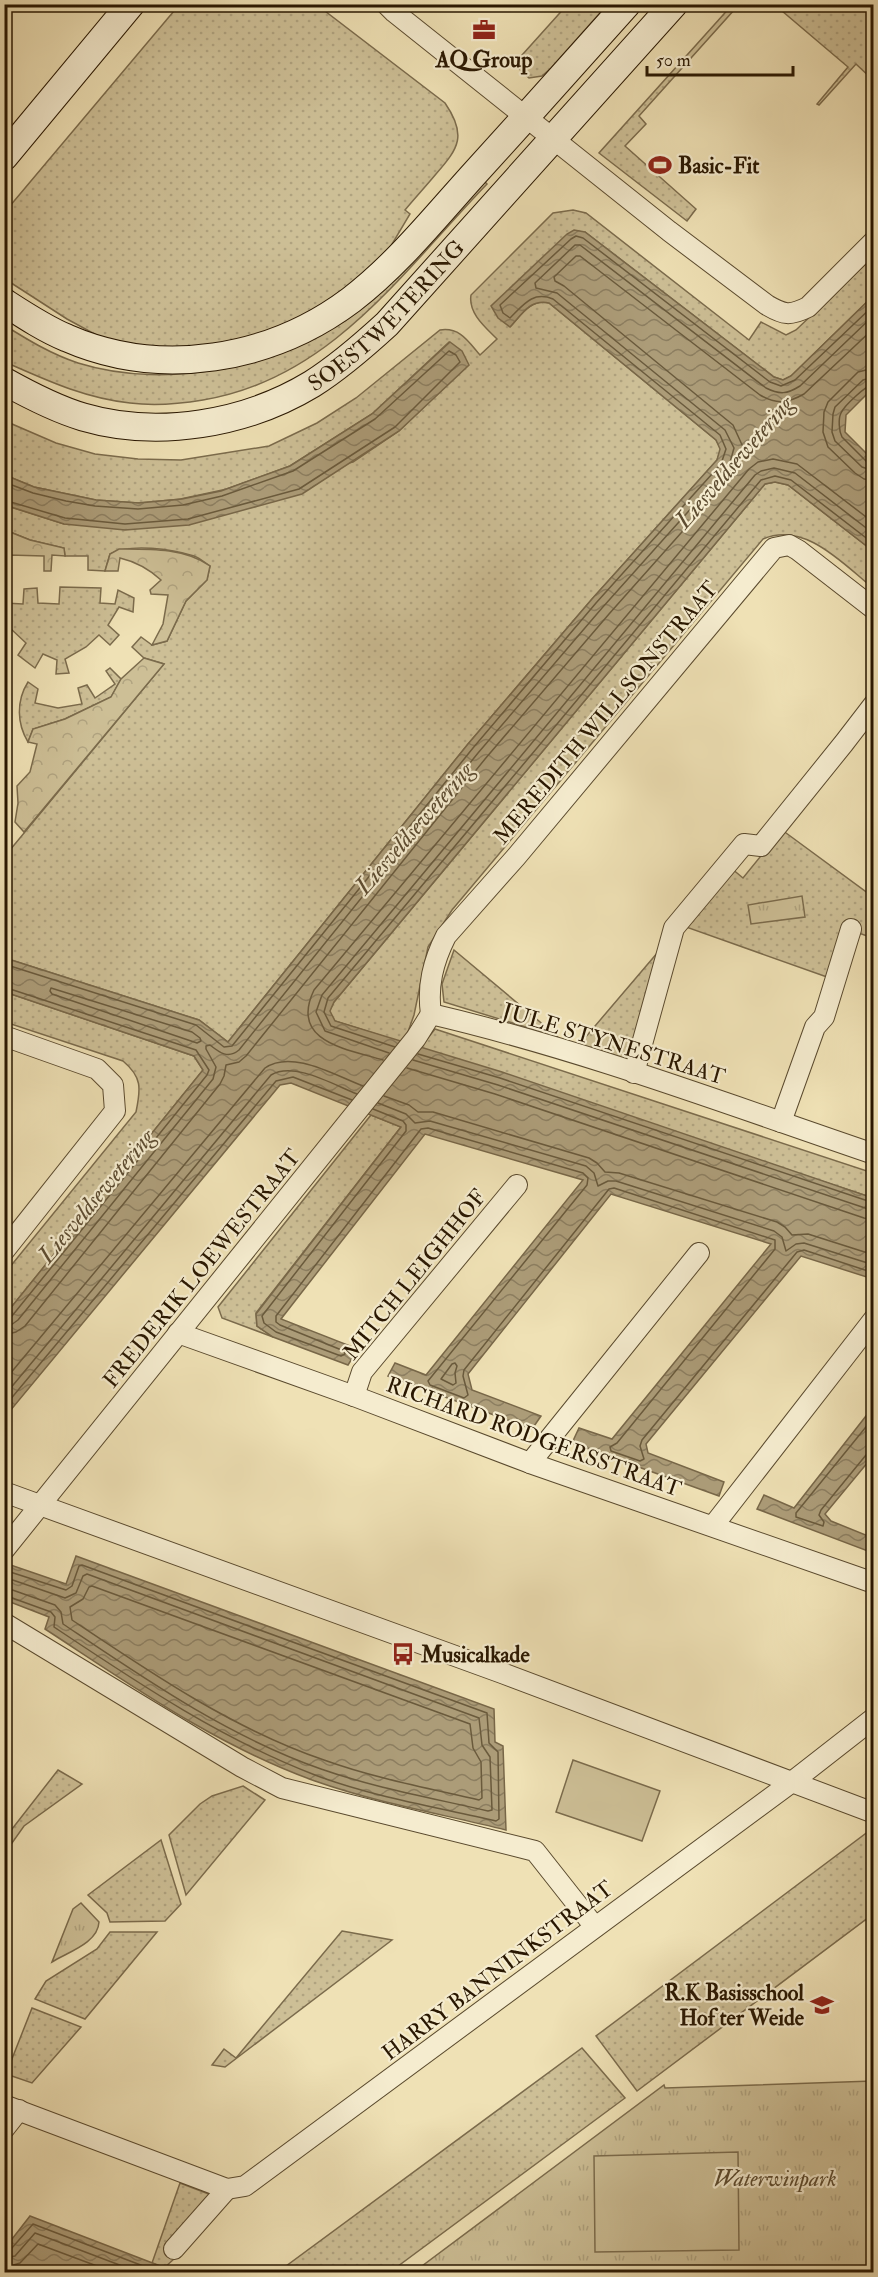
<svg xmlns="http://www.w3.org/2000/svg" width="878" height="2277" font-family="'IM FELL Double Pica',serif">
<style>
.grass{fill:url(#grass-dots);stroke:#7b6b4c;stroke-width:1.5}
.forest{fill:url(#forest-crowns);stroke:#7b6b4c;stroke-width:1.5}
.park{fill:url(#park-tufts);stroke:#7b6b4c;stroke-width:1.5}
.garden{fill:#cdbf96;stroke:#7b6b4c;stroke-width:1.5}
.water{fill:url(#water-waves);stroke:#786748;stroke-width:1.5}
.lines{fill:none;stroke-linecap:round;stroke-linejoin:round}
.shore{stroke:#6a5a3c;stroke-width:1.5}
.street-casing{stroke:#5a4a2e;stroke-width:22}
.secondary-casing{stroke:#291701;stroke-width:29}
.street{stroke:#f5eccf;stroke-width:20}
.secondary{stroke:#f5eccf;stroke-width:27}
.labels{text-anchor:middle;stroke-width:4.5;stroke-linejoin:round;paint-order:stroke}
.poi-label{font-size:22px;font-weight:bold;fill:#291701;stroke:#f5eccf;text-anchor:start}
.street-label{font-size:22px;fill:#291701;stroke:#f5eccf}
.park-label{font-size:22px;font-style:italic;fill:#5a492e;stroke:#f5eccf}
.water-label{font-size:24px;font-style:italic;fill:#5d4c31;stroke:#f5eccf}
</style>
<defs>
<pattern id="grass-dots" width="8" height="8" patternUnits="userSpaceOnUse" patternTransform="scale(1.5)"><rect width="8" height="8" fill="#cdbf96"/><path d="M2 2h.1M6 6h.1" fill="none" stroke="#b0a380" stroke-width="1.8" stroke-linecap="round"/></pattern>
<pattern id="forest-crowns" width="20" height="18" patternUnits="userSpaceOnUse" patternTransform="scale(1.5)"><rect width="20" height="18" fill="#cdbf96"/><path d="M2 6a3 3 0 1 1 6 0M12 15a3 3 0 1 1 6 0" fill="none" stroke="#b0a380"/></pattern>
<pattern id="park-tufts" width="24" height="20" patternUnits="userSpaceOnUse" patternTransform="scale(1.5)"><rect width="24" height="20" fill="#cdbf96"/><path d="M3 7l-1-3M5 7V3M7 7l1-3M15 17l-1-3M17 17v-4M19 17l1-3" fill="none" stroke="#b0a380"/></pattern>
<pattern id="water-waves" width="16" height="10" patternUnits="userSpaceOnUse" patternTransform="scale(1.5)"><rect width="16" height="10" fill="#ac9c78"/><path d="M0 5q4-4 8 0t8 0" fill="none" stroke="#8c7e60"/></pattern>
</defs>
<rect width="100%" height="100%" fill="#efe1b5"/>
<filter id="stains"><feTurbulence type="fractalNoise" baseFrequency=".00333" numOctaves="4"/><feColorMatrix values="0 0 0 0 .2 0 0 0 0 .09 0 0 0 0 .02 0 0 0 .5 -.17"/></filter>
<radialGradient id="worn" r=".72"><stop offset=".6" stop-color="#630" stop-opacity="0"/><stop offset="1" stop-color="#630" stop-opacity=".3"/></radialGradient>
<!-- grass -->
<g class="grass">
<path d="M179 5H317L445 103C467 135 459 148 436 174 426 186 415 198 405 210L410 214 385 256 325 306 264 335 186 349 139 346 100 337 67 319 5 279 4 213Z"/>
<path d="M567 5H607L551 68 542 76 529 78 514 64Z"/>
<path d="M732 5H750L735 9 639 116 646 124 625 146 696 209 687 221 599 153Z"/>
<path d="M775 5H873V80L856 64 819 105 817 104 848 67Z"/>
<path d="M481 178 487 184C403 271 331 379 203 400 179 404 154 406 130 403 84 398 46 380 5 362L4 325C28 340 51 354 78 363 168 391 286 367 359 308Z"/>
<path d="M573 210 586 213 749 340 761 322 786 335 796 330 873 257V296L791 376 783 380 774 377 585 232 510 327C522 314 530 299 549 303L716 440 721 449 717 460 592 599 468 744 228 1042 199 1020 5 958V856L164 664 144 658 132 647 141 637 152 645 167 641 186 601 207 580 210 566C205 563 200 558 194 556 172 549 130 543 110 554L105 571 88 570V556H65L64 548 30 540 5 530 4 505 64 524 353 462 399 431 468 365 449 342 372 414 290 466 221 491 182 499 138 503 96 500 34 487 5 475V421L56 443 95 454 138 459 181 460 269 446 317 423 356 398 440 330C460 327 468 341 480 355L497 339C485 327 468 313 471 295L553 213Z"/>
<path d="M775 482 788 485 873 551V588C843 564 805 521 763 539L452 910 428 947 414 1015 404 1043 335 1021 329 1012 334 1002 765 484Z"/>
<path d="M60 587 101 588 100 603 115 604 118 590 134 598 133 612 119 607 108 625 119 635 110 645 99 635 86 647 65 659 69 673 56 674 57 660 43 654 35 668 18 655 26 643 10 628 5 634V603L23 604 24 589 37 588 38 603 59 604Z"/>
<path d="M110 668 121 679 111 697 65 719 33 729 28 742C17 724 16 701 28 682L38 689 35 703 58 708 82 704 78 688 87 685 95 698 115 684 106 671Z"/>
<path d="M782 830 873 897V938L844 928 827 977 686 927 731 868 743 878Z"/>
<path d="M664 945 627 1060 578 1046Z"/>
<path d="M454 950 558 1037 444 1002 442 984Z"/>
<path d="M5 992 194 1056 203 1070 5 1315V1273L136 1112C141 1088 142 1077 123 1061L5 1022Z"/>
<path d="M435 1029 873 1173V1198L420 1048Z"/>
<path d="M371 1115 401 1127 256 1313 257 1326 273 1337 222 1318 218 1307Z"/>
<path d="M58 1770 82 1784 24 1826 5 1853V1838Z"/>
<path d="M243 1786 265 1800 186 1895 169 1835 200 1804 212 1796Z"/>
<path d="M873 1828V1914L637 2091 596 2036Z"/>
<path d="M161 1840 181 1904 165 1921 110 1922 107 1913 88 1895Z"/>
<path d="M342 1931 392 1940 225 2067 212 2065 224 2049 236 2058Z"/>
<path d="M110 1932H157L85 2019 35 1999 46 1981 97 1949Z"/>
<path d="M32 2008 81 2027 32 2083 6 2074Z"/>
<path d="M582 2048 625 2098 390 2272H278Z"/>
<path d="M180 2183 214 2196 184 2230 193 2242 164 2268 152 2263Z"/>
</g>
<!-- forest -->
<g class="forest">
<path d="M5 530 30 540 64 548 65 556 52 555 51 571H44V556L9 555 8 569H5Z"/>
<path d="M119 549C150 549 185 548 210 566L207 580 186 601 167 641 152 645 163 624 168 595 151 594 150 590 161 580C149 569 137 562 120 558L118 571H105L110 554Z"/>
<path d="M144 658 164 664 24 832 15 822 18 803 17 786 30 772 37 744 28 742 33 729 65 719 111 697 121 679Z"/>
</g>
<!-- park -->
<g class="park">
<path d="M802 896 805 917 751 924 748 905Z"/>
<path d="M81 1903 99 1922C98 1943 68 1952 52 1962L73 1909Z"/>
<path d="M873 2081V2272H414L664 2085 665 2088Z"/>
</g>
<!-- garden -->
<g class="garden">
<path d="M573 1760 660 1791 642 1841 556 1812Z"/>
<path d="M738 2152 739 2250 595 2252 594 2156Z"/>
</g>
<!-- water -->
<g class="water">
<path d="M574 230 585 232 774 377 783 380 791 376 873 296V388L846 415 845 432 873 460V551L788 485 775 482 765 484 334 1002 330 1011 335 1021 502 1072 873 1198V1279L801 1256 646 1444 648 1453 724 1482 719 1496 572 1443 579 1428 612 1439 771 1244 611 1194 468 1374 472 1390 541 1416 532 1429 388 1376 395 1363 426 1375 583 1180 425 1134 281 1319 358 1349 348 1365 273 1337 257 1326 256 1314 401 1127 291 1083 280 1085 5 1417V1315L203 1070 194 1056 5 992V958L199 1020 228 1042 468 744 592 599 717 460 720 449 716 440 549 303C530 299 522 314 510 327L498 318 491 306 567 234Z"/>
<path d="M450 342 462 351 469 365 399 431 302 494 189 525 125 530 64 524 5 505V475L34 487 96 500 139 503 182 499 221 491 290 466 372 414Z"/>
<path d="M873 1407V1456L825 1514 831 1521 873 1538V1553L757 1509 764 1495 794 1508Z"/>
<path d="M76 1556 494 1709 495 1742 503 1746 506 1830C442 1814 377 1803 315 1781 217 1746 131 1685 45 1629L49 1617 5 1600V1563L66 1584Z"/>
<path d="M30 2216 176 2272H5V2248Z"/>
</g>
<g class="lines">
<!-- shore -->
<g class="shore">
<path d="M874 368 858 372 828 402 824 412 823 432 828 447 855 473 864 479 874 480"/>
<path d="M874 377 863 380 835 407 833 414 832 432 835 441 862 467 874 471"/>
<path d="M874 384C866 385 844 406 841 413 838 419 839 431 842 437L867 462 874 463"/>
<path d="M4 482 33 493 66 501 95 506 138 509 183 505 222 496 293 471 375 419 449 351 456 355 460 362 395 427 299 489 188 519 125 524 65 518 4 500"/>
<path d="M4 964 196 1025 224 1047 232 1046 473 748 596 603 721 464 726 449 720 435 553 299C533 291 524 304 510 318L503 313 500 305 571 239 576 236 583 238 770 382 781 386 795 380 874 305"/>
<path d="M4 987 196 1050 209 1070 207 1075 12 1316 4 1318"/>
<path d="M51 988 192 1032 200 1038 201 1041 197 1043 52 994 50 991Z"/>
<path d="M395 1047 331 1026 324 1012 328 998 761 480 775 476 791 480 874 544"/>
<path d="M389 1053 325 1031 316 1012 322 995 755 475 761 471 774 468 795 473 874 534"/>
<path d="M418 1054 500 1078 874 1203"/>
<path d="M383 1060C347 1049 289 1042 314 990L749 469 758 462 773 459 797 464 874 523"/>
<path d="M413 1060 498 1085 874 1211"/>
<path d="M407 1068 495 1094 864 1218 874 1220"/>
<path d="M384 1096 409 1105 418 1112H433L589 1158 597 1163 605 1172 619 1173 777 1222 785 1227 792 1235 808 1234 874 1255"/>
<path d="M378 1103 406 1114 415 1123 430 1121 586 1166 594 1173 598 1186 608 1181H616L774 1231 782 1237 786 1251 796 1244 804 1243 874 1265"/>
<path d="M373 1109 403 1121 406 1125V1131L262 1316 264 1323 276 1332 341 1356 345 1354 344 1351 280 1325 276 1322V1316L421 1129 428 1128 583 1173 588 1178 587 1185 428 1381 430 1385 464 1398 468 1395 463 1376 464 1370 609 1189 614 1188 775 1240V1249L617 1443 610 1447 611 1451 640 1461 644 1459 640 1446 642 1440 797 1252 804 1250 874 1273"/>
<path d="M4 1326 11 1325 18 1320 213 1079 216 1067 206 1049V1046L210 1045C220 1053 228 1059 239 1050L478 753 602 608 729 466 734 448 725 430 557 293 536 288 535 283 575 245H580L766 388C780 395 787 394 800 386L874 315"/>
<path d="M4 1335 16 1332 25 1326 220 1084 224 1076 226 1065 239 1062 246 1056 485 759 609 614 737 470 743 447 733 425 564 286 555 281 554 277 576 256H580L760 395C777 405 788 403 804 394L874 328"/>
<path d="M452 1364 455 1363 457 1366 455 1373 456 1383 453 1385 441 1379Z"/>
<path d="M4 1381 265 1068C292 1049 336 1076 363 1086"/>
<path d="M4 1396 271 1075C294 1061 334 1085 357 1094"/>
<path d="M4 1407 276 1081 293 1077 352 1100"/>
<path d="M874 1417 796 1513V1517L823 1526 824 1522 819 1515 821 1510 866 1455 874 1453"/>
<path d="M4 1570 66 1590 72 1586 79 1566 82 1565 487 1713 489 1743 498 1752 499 1819 496 1821C436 1807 373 1797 315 1775 221 1739 138 1683 54 1627L55 1617 51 1612 4 1595"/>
<path d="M4 1577 65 1598 76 1593 83 1576 87 1574 479 1718 482 1745 490 1757 492 1810 488 1811C432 1798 375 1788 321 1769 227 1736 145 1679 63 1624L61 1612 55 1605 4 1587"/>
<path d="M92 1586 470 1724 473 1748 481 1762 482 1798 479 1800C427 1788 374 1778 324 1760 233 1729 151 1673 72 1620L70 1607 83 1599 89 1587Z"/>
<path d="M4 2251 11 2249 33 2224 159 2272"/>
<path d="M4 2258 15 2256 35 2233 138 2272"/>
<path d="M4 2268 20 2263 38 2244 113 2272"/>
</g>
<!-- street casing -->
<g class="street-casing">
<g id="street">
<path d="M386 4 394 12 669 231 767 305C784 315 790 316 808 307L874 241"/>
<path d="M431 1014C427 986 433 962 446 936L516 857 774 548 789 545 798 550 874 609"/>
<path d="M431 1014C581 1049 727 1104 874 1154"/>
<path d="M4 1036 97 1069 113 1085 115 1111 4 1251"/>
<path d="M634 1073 674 928 744 844 761 846 844 743 874 704"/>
<path d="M781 1122 815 1027 824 1017 851 929"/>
<path d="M178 1333 354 1396 530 1463 874 1583"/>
<path d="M354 1396 362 1372 517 1185"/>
<path d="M530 1463 699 1253"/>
<path d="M4 1492 502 1673 874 1813"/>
<path d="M713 1526 874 1319"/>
<path d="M4 1550 416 1038 431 1014"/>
<path d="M4 1623 242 1767 282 1788 535 1851 595 1927"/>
<path d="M4 2105 227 2189 245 2186 792 1782 874 1718"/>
<path d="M4 2129 19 2110"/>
<path d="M174 2249 227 2189"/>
</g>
</g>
<!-- secondary casing -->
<g class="secondary-casing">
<g id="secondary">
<path d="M4 157 131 4"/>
<path d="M4 302C24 315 45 329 67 338 161 379 271 360 351 300 398 264 436 216 475 173 526 117 576 61 627 4"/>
<path id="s1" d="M4 381C29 395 56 409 83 417 158 439 246 424 312 384 339 367 363 346 387 324L674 4"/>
</g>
</g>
<!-- street -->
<use href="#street" class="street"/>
<!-- secondary -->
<use href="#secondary" class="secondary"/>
</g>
<!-- icons -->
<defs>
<g id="office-bare" transform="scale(1.8)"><path d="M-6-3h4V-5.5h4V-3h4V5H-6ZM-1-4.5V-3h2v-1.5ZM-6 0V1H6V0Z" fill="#8f2418" stroke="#f5eccf" stroke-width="2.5" paint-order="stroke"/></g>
<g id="stadium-bare" transform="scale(1.8)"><path d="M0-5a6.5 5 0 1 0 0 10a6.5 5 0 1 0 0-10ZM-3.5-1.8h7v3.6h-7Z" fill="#8f2418" stroke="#f5eccf" stroke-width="2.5" paint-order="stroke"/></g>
<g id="bus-bare" transform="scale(1.8)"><path d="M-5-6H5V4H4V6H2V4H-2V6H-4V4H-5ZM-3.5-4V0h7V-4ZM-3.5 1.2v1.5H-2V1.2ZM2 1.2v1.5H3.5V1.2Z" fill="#8f2418" stroke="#f5eccf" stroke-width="2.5" paint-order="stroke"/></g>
<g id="school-bare" transform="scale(1.8)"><path d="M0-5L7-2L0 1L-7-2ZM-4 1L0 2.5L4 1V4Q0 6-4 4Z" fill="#8f2418" stroke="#f5eccf" stroke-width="2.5" paint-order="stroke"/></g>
</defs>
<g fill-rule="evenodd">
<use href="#office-bare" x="484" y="30"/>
<use href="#stadium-bare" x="660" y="165"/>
<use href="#bus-bare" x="403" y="1654"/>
<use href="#school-bare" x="822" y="2005"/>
</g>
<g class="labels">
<!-- poi labels -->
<g class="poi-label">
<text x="484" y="67" text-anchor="middle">AQ Group</text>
<text x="678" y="173">Basic-Fit</text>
<text x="421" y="1662">Musicalkade</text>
<text x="804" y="2000" text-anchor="end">R.K Basisschool<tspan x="804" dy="25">Hof ter Weide</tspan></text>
</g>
<!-- street labels -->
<g class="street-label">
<text dy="8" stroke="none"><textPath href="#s1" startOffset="426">SOESTWETERING</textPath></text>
<text transform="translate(605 712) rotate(-50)" y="8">MEREDITH WILLSONSTRAAT</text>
<text transform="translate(614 1043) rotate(17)" y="8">JULE STYNESTRAAT</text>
<text transform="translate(201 1268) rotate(-51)" y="8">FREDERIK LOEWESTRAAT</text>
<text transform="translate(414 1274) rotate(-51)" y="8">MITCH LEIGHHOF</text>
<text transform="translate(534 1436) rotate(20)" y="8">RICHARD RODGERSSTRAAT</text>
<text transform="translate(497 1970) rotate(-37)" y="8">HARRY BANNINKSTRAAT</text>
</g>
<!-- park labels -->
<g class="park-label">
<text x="775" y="2186">Waterwinpark</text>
</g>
<!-- water labels -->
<g class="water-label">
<text transform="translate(734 462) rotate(-49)" y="8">Liesveldsewetering</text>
<text transform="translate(414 828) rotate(-49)" y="8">Liesveldsewetering</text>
<text transform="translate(96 1196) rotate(-50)" y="8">Liesveldsewetering</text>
</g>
</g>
<!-- margin -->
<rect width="878" height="2277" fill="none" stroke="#efe1b5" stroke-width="24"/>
<rect x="6" y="6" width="866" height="2265" fill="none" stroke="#291701" stroke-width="3"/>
<rect x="12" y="12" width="854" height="2253" fill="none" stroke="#291701" stroke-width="1.5"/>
<!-- scale -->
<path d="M647 66v9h146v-9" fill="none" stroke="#291701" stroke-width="3"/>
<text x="656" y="66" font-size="18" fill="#291701" stroke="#f5eccf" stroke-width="4.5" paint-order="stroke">50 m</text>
<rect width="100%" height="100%" filter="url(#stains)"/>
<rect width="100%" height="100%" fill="url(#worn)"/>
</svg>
